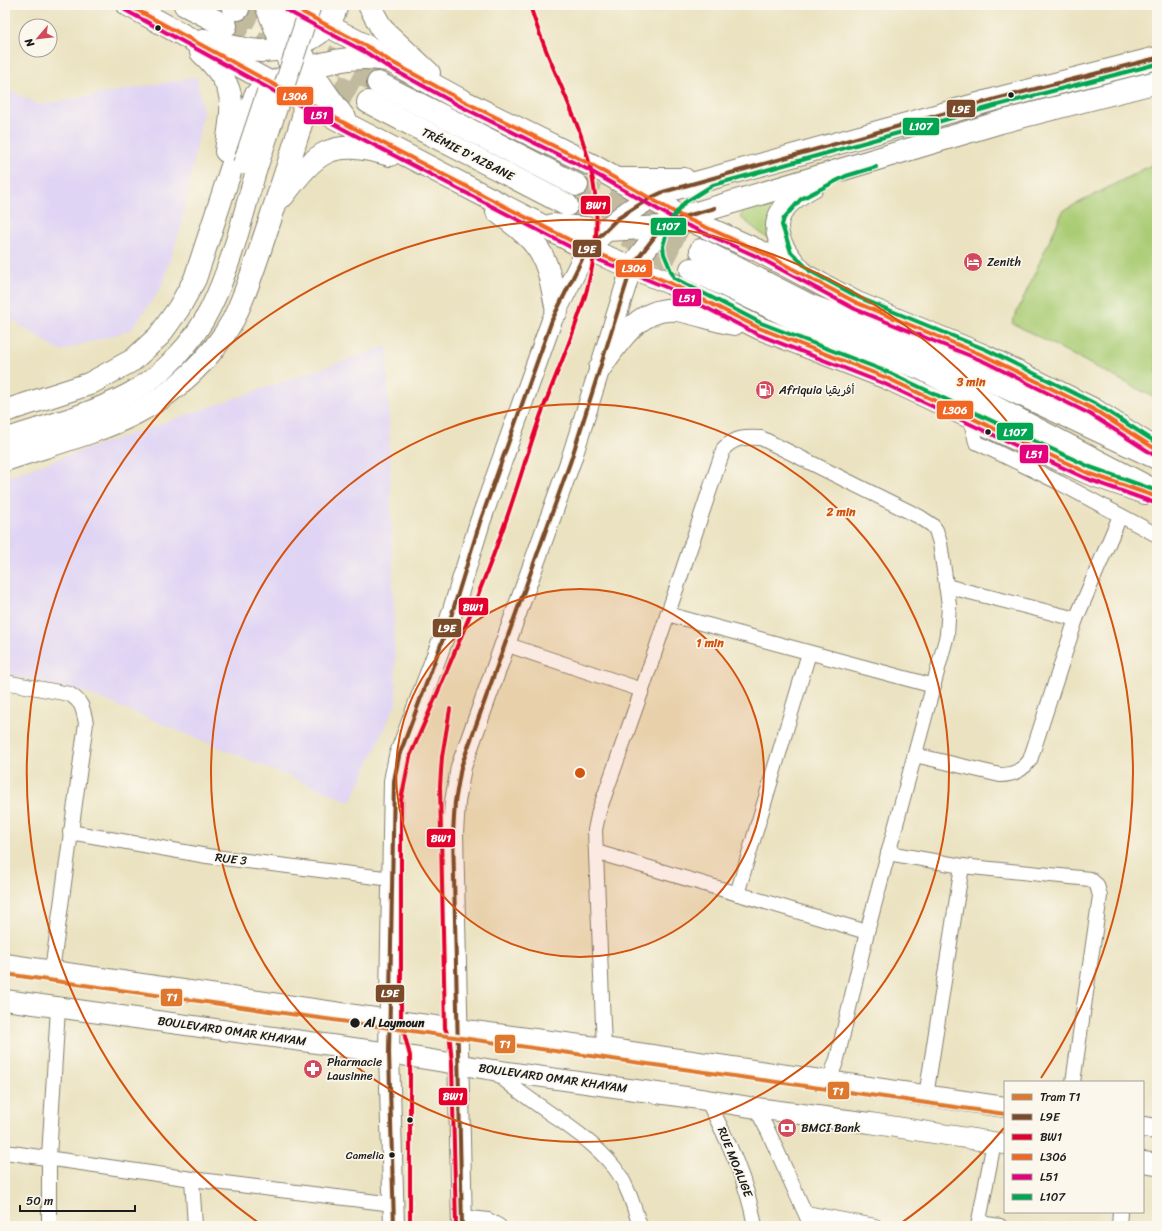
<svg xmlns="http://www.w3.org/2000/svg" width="1162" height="1231" font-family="Sriracha,'Playpen Sans Arabic',sans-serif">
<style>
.built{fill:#e0d4f4}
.grass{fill:#aacc74;stroke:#637448}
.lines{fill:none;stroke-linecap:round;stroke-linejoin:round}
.highway-tunnel{stroke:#c1ba9f;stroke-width:22;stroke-dasharray:22 11;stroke-linecap:butt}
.street-casing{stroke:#837f6e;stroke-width:16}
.secondary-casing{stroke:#837f6e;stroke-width:22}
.primary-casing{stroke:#837f6e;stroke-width:24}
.highway-casing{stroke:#837f6e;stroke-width:24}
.street{stroke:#fff;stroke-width:14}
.secondary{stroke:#fff;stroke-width:20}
.primary{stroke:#fff;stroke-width:22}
.highway{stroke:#fff;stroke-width:22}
.secondary-bridge-casing{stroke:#837f6e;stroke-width:22;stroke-linecap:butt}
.secondary-bridge{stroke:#fff;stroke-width:20}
.bus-1-casing{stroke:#fbf7ec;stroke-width:7}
.bus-2-casing{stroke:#fbf7ec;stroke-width:7}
.bus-3-casing{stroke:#fbf7ec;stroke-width:7}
.bus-4-casing{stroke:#fbf7ec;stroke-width:7}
.bus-5-casing{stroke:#fbf7ec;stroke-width:7}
.bus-1{stroke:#7a4b2a;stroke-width:4}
.bus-2{stroke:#e4002b;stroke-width:4}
.bus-3{stroke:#f26522;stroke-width:4}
.bus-4{stroke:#e5007d;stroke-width:4}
.bus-5{stroke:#00a651;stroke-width:4}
.tram-1-casing{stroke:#fbf7ec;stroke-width:7}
.tram-1{stroke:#de782e;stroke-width:4}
.ring{fill:none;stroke:#d4530e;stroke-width:2}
.bus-dot{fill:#1c1c1c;stroke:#fbf7ec;stroke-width:1.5}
.labels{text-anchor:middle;stroke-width:3.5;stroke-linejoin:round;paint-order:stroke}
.bus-label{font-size:11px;fill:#1c1c1c;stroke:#fbf7ec;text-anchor:end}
.street-label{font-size:12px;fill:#1c1c1c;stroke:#fbf7ec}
.poi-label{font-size:12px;fill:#1c1c1c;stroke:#fbf7ec;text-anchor:start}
.stop-label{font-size:12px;font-weight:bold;fill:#1c1c1c;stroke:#fbf7ec;text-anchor:start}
.centre{fill:#d4530e;stroke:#fbf7ec;stroke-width:2}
.ring-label{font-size:12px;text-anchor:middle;font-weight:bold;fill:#d4530e;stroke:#fbf7ec;stroke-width:3.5;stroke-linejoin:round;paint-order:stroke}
.line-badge{stroke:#fbf7ec;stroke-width:1.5}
.badge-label{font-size:11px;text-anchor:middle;font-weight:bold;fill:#fff}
</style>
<rect width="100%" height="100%" fill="#fbf7ec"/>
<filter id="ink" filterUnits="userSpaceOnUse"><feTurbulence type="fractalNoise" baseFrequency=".025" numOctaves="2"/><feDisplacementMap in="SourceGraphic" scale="8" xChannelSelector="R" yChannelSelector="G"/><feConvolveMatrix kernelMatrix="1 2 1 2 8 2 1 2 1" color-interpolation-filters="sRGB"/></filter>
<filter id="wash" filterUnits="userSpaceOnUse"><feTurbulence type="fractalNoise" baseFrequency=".012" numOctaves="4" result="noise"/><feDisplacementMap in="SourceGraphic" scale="16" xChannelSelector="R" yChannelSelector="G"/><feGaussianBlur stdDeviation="0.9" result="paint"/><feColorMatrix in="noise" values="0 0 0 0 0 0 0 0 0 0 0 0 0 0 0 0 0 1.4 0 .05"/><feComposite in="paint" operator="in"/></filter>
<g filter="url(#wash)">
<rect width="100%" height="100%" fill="#eae2c0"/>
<!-- built -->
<g class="built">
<path d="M197 77 203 112 182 224 161 288 131 330 60 351 5 315V88L40 105Z"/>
<path d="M387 346 396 703 351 802 87 693 5 674V482L9 476Z"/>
</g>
<!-- grass -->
<g class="grass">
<path d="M1157 162V399L1012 323 1063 211Z"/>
<path d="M785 194 775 244 740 217 746 206Z"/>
</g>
</g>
<g filter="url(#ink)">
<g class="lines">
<!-- highway-tunnel -->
<g class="highway-tunnel">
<path d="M238 9 378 83"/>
<path d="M226 26 276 53"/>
<path d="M306 69 368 102"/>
<path d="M577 185 701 250"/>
<path d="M567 205 691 269"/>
</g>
<!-- street casing -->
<g class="street-casing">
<g id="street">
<path d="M970 417 976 442 1060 483 1157 535"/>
<path d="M946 586 1076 619"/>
<path d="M667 614 934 686"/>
<path d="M505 644 642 690"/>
<path d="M5 682 69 694C82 701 83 709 86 723L52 971"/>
<path d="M915 755 1000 775C1013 775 1022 771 1030 760L1076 619 1120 516"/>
<path d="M70 832 207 856 392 879"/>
<path d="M596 852 867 932"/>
<path d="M888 853 962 866 1090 879 1097 885 1100 896 1073 1082"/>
<path d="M737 894 809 653"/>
<path d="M604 1048 595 830 599 811 642 690 724 448C736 437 745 437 761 438L920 517 932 525 936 530 940 543 949 605 947 635 867 932 837 1059 829 1081"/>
<path d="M493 1070C530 1105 581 1127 614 1167 627 1183 634 1207 640 1226"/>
<path d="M926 1096 962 866"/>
<path d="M707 1100C728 1140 747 1181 755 1226"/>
<path d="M756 1108 769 1133 811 1226"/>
<path d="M5 1152 192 1179 393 1204"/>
<path d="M192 1179 195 1226"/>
<path d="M806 1213 875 1226"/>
<path d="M462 1217 488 1220 499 1226"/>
<path d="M979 1223 1000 1226"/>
<path d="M49 1226V1157L58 1008"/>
<path d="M978 1226 994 1142"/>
<path d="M1119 1226 1120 1212"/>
</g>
</g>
<!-- secondary casing -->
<g class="secondary-casing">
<g id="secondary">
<path d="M5 439C47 425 91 414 130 393 162 376 194 342 210 309 232 265 243 214 257 168"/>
<path d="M5 964 389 1020 604 1048 1005 1107"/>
<path d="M5 1000 389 1053 493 1070 707 1100 756 1108 870 1123 1005 1144"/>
<path d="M1143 1127 1157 1129"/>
<path d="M1143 1162 1157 1164"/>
<path d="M394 1226 389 1053 394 781 399 756 449 623 480 522 552 320 587 249"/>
<path d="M462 1226 453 833 455 802 461 767 571 460 632 266"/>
</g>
</g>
<!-- primary casing -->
<g class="primary-casing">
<g id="primary">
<path d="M128 5 350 126 587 249 670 283 759 328 887 378 1088 473 1145 493"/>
<path d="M289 5 370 48 388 60 461 100 590 164 683 217 759 251 857 303 985 356 1093 409 1157 450"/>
<path d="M289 5C291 48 321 87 346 120"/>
<path d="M369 5 382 29 429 73"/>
<path d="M205 40C224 44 245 51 263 51 284 50 315 42 328 24 332 19 335 12 337 5"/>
<path d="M201 52C239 88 233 103 226 151"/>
<path d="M618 179H684"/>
<path d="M283 196C318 150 331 138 390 155"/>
<path d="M497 211C510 222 526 232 536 246 550 264 552 289 557 311"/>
<path d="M552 225 606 230 662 227"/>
<path d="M587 249C612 223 630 207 663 192L996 99 1157 58"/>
<path d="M632 266 662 227 683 217 1001 122 1157 82"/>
<path d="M800 270C767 234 768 210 813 186"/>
<path d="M600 368C618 342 640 306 677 310 697 313 715 321 734 324"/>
<path d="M5 411 89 384 133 360 159 336 179 308 195 279 255 96C263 85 276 81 288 76 320 63 352 54 386 60"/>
<path d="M5 460C48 445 95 434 136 413 174 394 212 358 233 320 248 290 257 258 268 226 280 190 292 154 303 117L304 101 301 91 266 5"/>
</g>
</g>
<!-- highway casing -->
<g class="highway-casing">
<g id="highway">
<path d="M185 5 226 26"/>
<path d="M232 5 238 9"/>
<path d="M378 83 577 185"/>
<path d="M368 102 567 205"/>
<path d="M701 250 811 306 921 348 1157 458"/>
<path d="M691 269 797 320 922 369 1157 492"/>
</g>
</g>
<!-- street -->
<use href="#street" class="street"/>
<!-- secondary -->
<use href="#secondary" class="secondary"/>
<!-- primary -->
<use href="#primary" class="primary"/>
<!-- highway -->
<use href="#highway" class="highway"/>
<!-- secondary-bridge casing -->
<g class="secondary-bridge-casing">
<g id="secondary-bridge">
<path d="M243 164 267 92"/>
<path d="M257 168 311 5"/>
</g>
</g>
<!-- secondary-bridge -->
<use href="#secondary-bridge" class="secondary-bridge"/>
<!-- bus-1 casing -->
<g class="bus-1-casing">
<g id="bus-1">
<path d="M394 1226 389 1053 394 781 399 756 449 623 480 522 552 320 587 249 617 219 650 198 663 192 996 99 1157 58"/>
<path d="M462 1226 453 833 455 802 461 767 571 460 632 266 662 227 683 217 715 208"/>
</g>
</g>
<!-- bus-2 casing -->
<g class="bus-2-casing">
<g id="bus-2">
<path d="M450 709 442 757 440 786 445 1028 450 1041 452 1064 456 1226"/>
<path d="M410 1226V1056L401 1021V800L410 756C444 679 477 602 505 523 517 489 527 454 539 420 566 344 605 278 595 194 587 126 548 69 530 5"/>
</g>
</g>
<!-- bus-3 casing -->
<g class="bus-3-casing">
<g id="bus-3">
<path d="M128 5 350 126 587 249 670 283 759 328 887 378 1088 473 1157 497"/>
<path d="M289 5 370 48 388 60 461 100 590 164 683 217 759 251 857 303 985 356 1093 409 1157 450"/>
</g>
</g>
<!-- bus-4 casing -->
<g class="bus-4-casing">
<g id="bus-4">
<path d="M125 10 347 131 584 254 668 288 757 334 885 384 1085 478 1155 503"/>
<path d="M286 10 367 53 385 65 458 105 587 169 680 222 756 256 855 309 983 361 1090 414 1154 455"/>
</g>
</g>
<!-- bus-5 casing -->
<g class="bus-5-casing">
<g id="bus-5">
<path d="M1157 64 998 105 713 185 684 203 670 221 663 246 664 254 674 278 761 323 890 373 1090 467 1157 491"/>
<path d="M876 167 846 176 801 199 784 218 782 225 791 252 810 271 860 298 987 350 1096 404 1157 443"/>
</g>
</g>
<!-- bus-1 -->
<use href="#bus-1" class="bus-1"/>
<!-- bus-2 -->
<use href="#bus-2" class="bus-2"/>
<!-- bus-3 -->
<use href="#bus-3" class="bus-3"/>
<!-- bus-4 -->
<use href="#bus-4" class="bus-4"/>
<!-- bus-5 -->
<use href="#bus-5" class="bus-5"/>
<!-- tram-1 casing -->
<g class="tram-1-casing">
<path id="tram-1" d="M5 974 1005 1114"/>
</g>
<!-- tram-1 -->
<use href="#tram-1" class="tram-1"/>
</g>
</g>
<!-- distance rings -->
<circle cx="580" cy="773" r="184" fill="#d4530e" fill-opacity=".12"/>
<g class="ring">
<circle cx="580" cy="773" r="184"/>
<circle cx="580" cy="773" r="369"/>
<path d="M1004 1128A553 553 0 0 1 897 1226M263 1226A553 553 0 1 1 1041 1078"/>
</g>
<!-- icons -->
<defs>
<g id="hotel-disc" transform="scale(1)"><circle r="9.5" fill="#d1495b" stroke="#fbf7ec"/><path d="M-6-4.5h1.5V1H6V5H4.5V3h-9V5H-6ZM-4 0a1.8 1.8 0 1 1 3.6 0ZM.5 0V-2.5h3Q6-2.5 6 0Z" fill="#fff"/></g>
<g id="fuel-disc" transform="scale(1)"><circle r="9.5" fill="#d1495b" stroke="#fbf7ec"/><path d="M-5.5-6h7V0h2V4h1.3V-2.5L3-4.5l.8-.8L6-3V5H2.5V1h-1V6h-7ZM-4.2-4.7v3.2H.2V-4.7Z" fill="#fff"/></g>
<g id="pharmacy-disc" transform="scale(1)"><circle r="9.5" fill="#d1495b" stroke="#fbf7ec"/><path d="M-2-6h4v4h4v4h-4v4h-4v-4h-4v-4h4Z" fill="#fff"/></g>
<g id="bank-disc" transform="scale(1)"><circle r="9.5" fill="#d1495b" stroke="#fbf7ec"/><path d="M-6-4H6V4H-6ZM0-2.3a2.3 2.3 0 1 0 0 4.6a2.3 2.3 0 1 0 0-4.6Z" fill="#fff"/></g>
</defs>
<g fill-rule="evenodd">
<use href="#hotel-disc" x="973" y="262"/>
<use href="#fuel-disc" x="765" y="390"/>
<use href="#pharmacy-disc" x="313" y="1069"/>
<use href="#bank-disc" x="787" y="1128"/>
</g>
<!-- markers -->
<g class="bus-dot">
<circle cx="158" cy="28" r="3.5"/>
<circle cx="1011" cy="95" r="3.5"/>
<circle cx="988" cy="432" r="3.5"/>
<circle cx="355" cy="1023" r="5.5"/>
<circle cx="410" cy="1120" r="3.5"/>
<circle cx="392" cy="1155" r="3.5"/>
</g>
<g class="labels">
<!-- bus labels -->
<g class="bus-label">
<text x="384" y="1159">Camelia</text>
</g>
<!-- street labels -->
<g class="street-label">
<text transform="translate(468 154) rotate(27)" y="4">TRÉMIE D'AZBANE</text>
<text transform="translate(231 859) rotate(7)" y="4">RUE 3</text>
<text transform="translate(232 1031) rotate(8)" y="4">BOULEVARD OMAR KHAYAM</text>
<text transform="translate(553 1078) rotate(8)" y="4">BOULEVARD OMAR KHAYAM</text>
<text transform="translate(735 1162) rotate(68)" y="4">RUE MOALIGE</text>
</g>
<!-- poi labels -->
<g class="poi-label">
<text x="987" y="266">Zenith</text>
<text x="779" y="394">Afriquia أفريقيا</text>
<text x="327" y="1066">Pharmacie<tspan x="327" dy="14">Lausinne</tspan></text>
<text x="801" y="1132">BMCI Bank</text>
</g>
<!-- stop labels -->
<g class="stop-label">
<text x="364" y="1027">Al Laymoun</text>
</g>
</g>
<circle cx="580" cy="773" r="6" class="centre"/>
<g class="ring-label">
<text x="971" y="386">3 min</text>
<text x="841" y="516">2 min</text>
<text x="710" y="647">1 min</text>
</g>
<g class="line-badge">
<rect x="276" y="86" width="38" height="20" rx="4" fill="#f26522"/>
<rect x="946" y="99" width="30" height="19" rx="4" fill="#7a4b2a"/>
<rect x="303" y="106" width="31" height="19" rx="4" fill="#e5007d"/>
<rect x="902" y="117" width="38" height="19" rx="4" fill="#00a651"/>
<rect x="580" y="195" width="31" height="20" rx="4" fill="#e4002b"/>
<rect x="650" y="217" width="37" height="19" rx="4" fill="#00a651"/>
<rect x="572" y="239" width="30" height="19" rx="4" fill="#7a4b2a"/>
<rect x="615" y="259" width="38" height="19" rx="4" fill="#f26522"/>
<rect x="672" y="288" width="30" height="19" rx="4" fill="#e5007d"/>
<rect x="936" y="400" width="38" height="20" rx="4" fill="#f26522"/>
<rect x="996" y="422" width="38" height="19" rx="4" fill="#00a651"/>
<rect x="1019" y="444" width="30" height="20" rx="4" fill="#e5007d"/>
<rect x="458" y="597" width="31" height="19" rx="4" fill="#e4002b"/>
<rect x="432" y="618" width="30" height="20" rx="4" fill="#7a4b2a"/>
<rect x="426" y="828" width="30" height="20" rx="4" fill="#e4002b"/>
<rect x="375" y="984" width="30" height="19" rx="4" fill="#7a4b2a"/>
<rect x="160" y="988" width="23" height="19" rx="4" fill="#de782e"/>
<rect x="494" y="1034" width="22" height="20" rx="4" fill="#de782e"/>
<rect x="827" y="1081" width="23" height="19" rx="4" fill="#de782e"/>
<rect x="438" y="1087" width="30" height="19" rx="4" fill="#e4002b"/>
</g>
<g class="badge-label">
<text x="295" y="100">L306</text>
<text x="961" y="113">L9E</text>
<text x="319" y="119">L51</text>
<text x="921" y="130">L107</text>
<text x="596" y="209">BW1</text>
<text x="668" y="230">L107</text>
<text x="587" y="253">L9E</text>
<text x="634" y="272">L306</text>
<text x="687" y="302">L51</text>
<text x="955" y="414">L306</text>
<text x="1015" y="436">L107</text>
<text x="1034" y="458">L51</text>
<text x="473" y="611">BW1</text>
<text x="447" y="632">L9E</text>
<text x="441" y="842">BW1</text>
<text x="390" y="997">L9E</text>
<text x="172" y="1001">T1</text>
<text x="505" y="1048">T1</text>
<text x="838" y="1095">T1</text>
<text x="453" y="1100">BW1</text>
</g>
<!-- margin -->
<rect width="1162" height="1231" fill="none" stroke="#fbf7ec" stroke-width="20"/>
<!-- legend -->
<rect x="1004" y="1081" width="140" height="132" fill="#fbf7ec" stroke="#a29f99"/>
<rect x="1012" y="1094" width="20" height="6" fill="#de782e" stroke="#a29f99"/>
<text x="1040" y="1101" font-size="12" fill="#1c1c1c">Tram T1</text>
<rect x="1012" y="1114" width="20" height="6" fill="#7a4b2a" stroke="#a29f99"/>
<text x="1040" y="1121" font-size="12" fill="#1c1c1c">L9E</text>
<rect x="1012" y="1134" width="20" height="6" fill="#e4002b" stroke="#a29f99"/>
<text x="1040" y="1141" font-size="12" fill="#1c1c1c">BW1</text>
<rect x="1012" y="1154" width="20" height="6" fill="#f26522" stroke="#a29f99"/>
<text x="1040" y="1161" font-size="12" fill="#1c1c1c">L306</text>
<rect x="1012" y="1174" width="20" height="6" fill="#e5007d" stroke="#a29f99"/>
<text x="1040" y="1181" font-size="12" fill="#1c1c1c">L51</text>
<rect x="1012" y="1194" width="20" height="6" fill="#00a651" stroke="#a29f99"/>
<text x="1040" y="1201" font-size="12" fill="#1c1c1c">L107</text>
<!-- north arrow -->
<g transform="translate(38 38) rotate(242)"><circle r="19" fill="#fbf7ec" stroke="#a29f99"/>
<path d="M0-3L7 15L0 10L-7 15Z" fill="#d1495b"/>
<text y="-6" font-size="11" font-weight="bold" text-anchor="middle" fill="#1c1c1c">N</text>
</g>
<!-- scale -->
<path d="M20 1205v6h115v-6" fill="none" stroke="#1c1c1c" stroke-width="2"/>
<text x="26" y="1205" font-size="12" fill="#1c1c1c" stroke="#fbf7ec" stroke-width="3" paint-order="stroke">50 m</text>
</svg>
